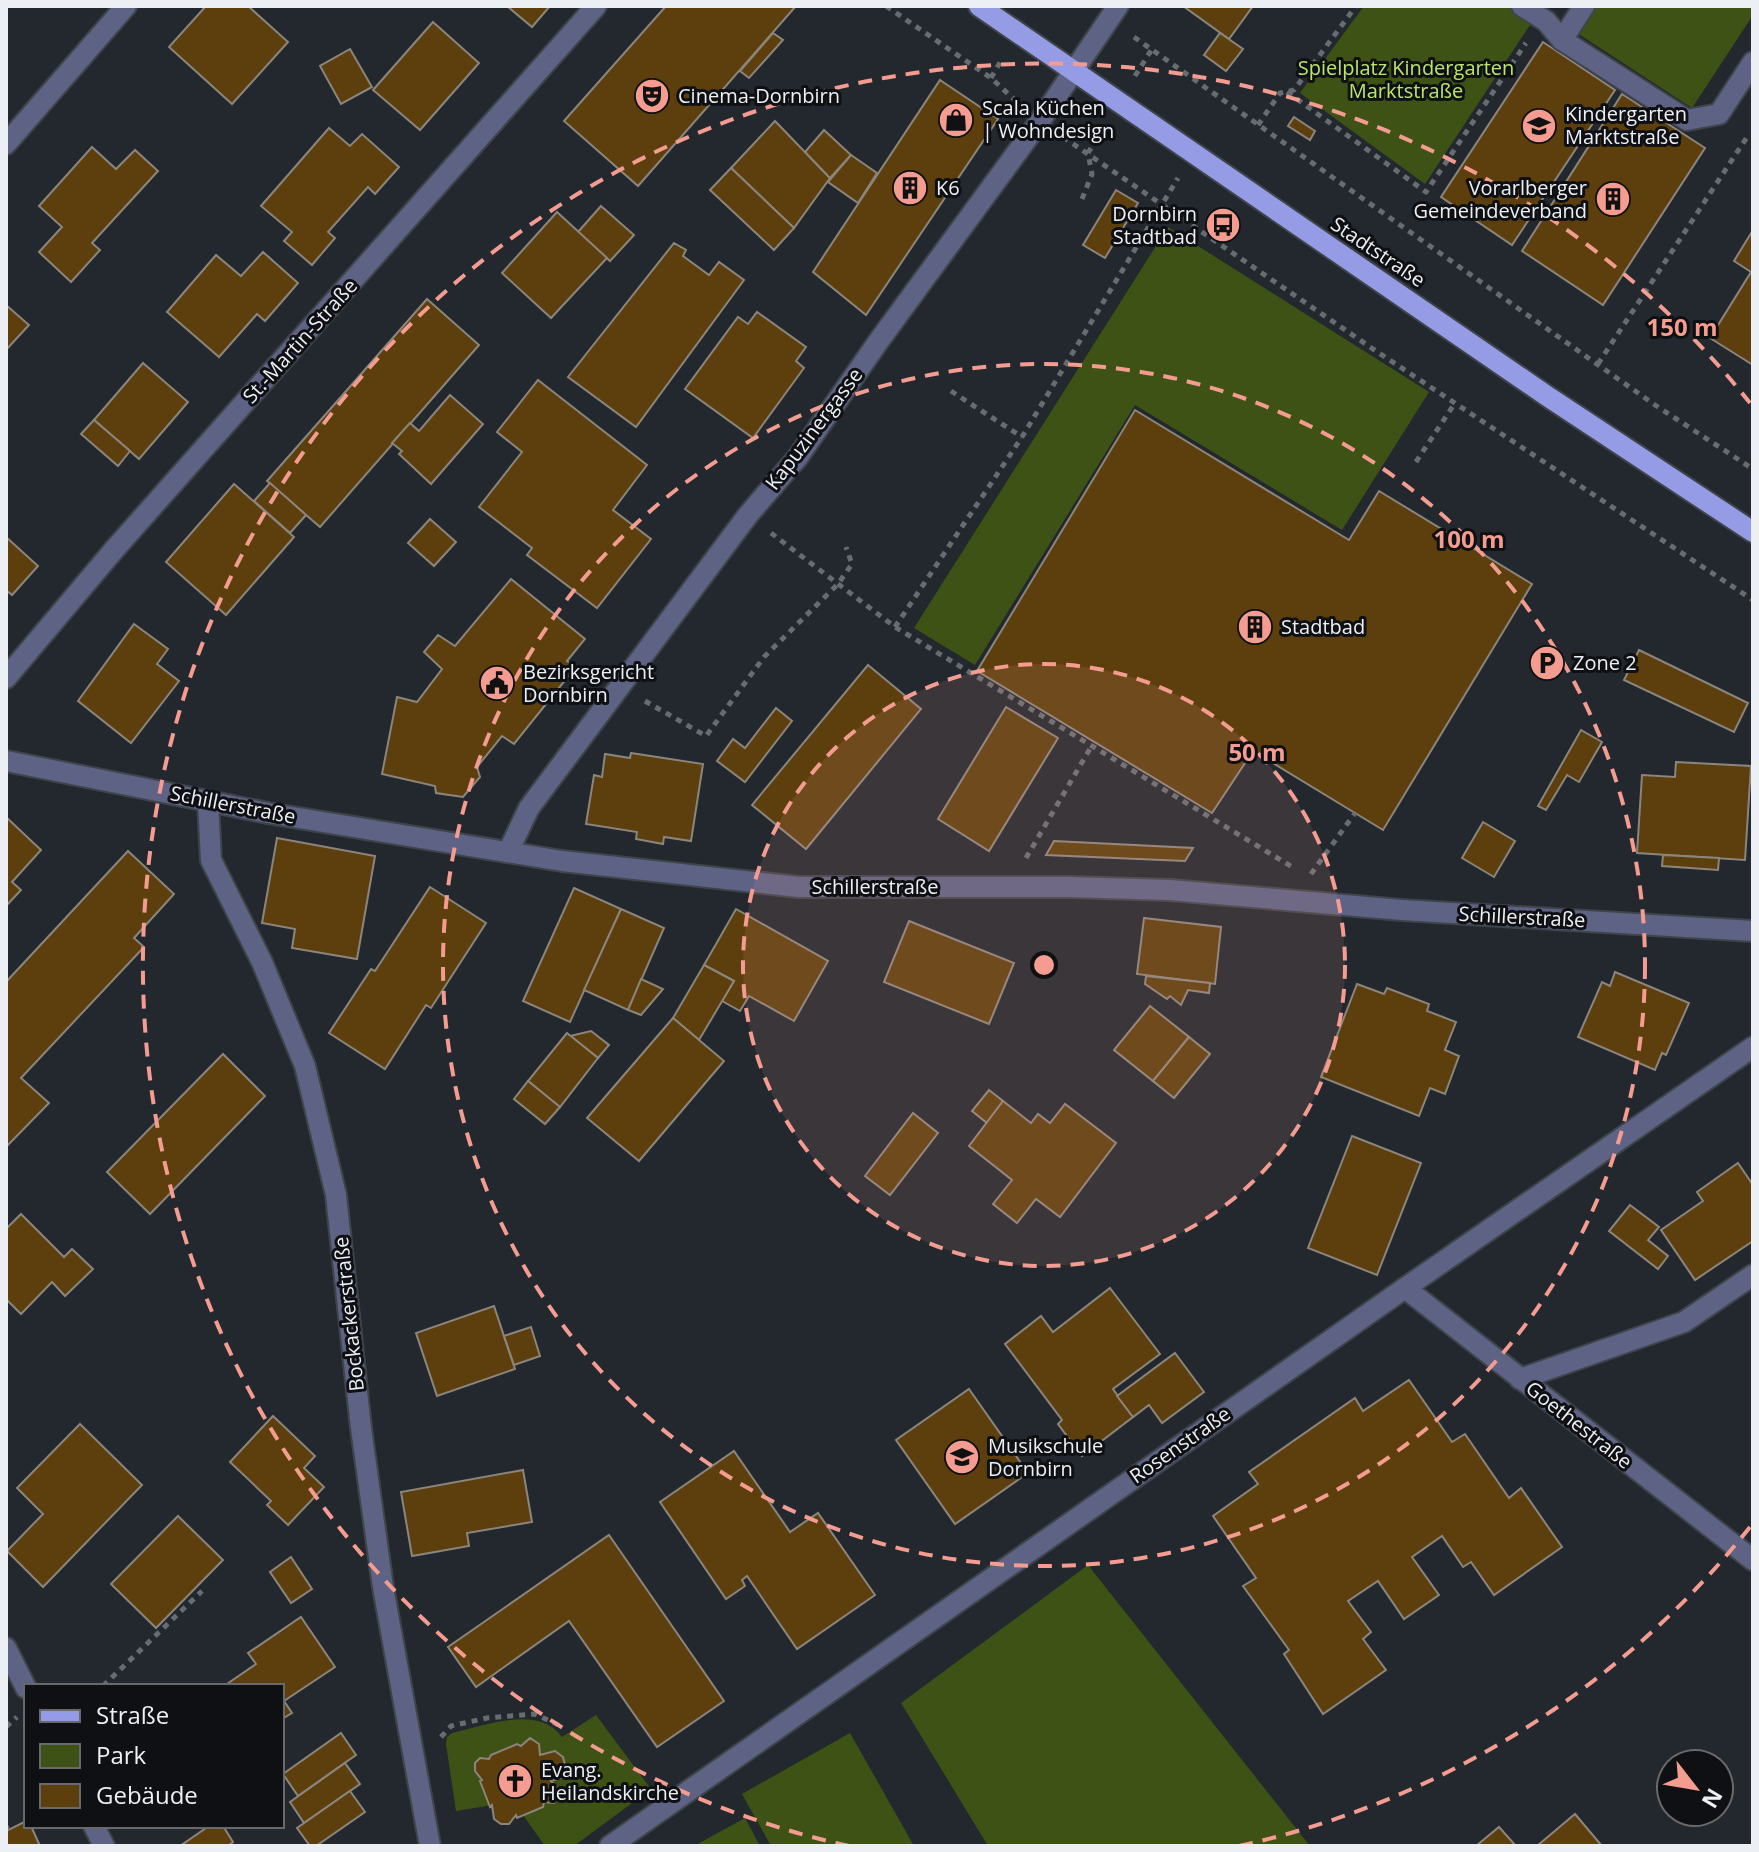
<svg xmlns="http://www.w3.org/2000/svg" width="1759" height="1852" font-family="'Open Sans',sans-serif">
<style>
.green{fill:#3f5215}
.building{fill:#5c3f0c;stroke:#8b857d;stroke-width:2}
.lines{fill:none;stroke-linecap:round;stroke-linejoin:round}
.service-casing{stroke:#3e444a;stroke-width:24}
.minor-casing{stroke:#3e444a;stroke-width:24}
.tertiary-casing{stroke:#3e444a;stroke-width:24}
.primary-casing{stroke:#3e444a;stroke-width:24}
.path{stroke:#676c71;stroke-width:5;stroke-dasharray:6 6;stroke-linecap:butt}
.service{stroke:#5e6285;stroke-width:20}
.minor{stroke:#5e6285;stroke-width:20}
.tertiary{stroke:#5e6285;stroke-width:20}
.primary{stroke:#959ce5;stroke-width:20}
.ring{fill:none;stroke:#f59c90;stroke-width:4;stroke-dasharray:14 10}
.labels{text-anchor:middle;stroke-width:6;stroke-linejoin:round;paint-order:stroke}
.park-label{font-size:20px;fill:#bbe46c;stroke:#0e1013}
.poi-label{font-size:20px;fill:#eceff4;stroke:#0e1013;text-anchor:start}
.street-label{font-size:20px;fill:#eceff4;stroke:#0e1013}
.centre{fill:#f59c90;stroke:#0e1013;stroke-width:4}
.ring-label{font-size:24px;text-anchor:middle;font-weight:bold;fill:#f59c90;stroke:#0e1013;stroke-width:6;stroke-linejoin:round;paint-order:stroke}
</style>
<rect width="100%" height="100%" fill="#22282e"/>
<!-- green -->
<g class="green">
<path d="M1364 6H1508L1532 22 1425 184 1300 93Z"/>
<path d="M1590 6H1753V15L1692 108 1574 31Z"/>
<path d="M1168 227 1429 392 1342 530 1135 405 975 665 914 628Z"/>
<path d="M1088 1565 1310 1846H988L901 1703Z"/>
<path d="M596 1715 651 1789 574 1846H545L523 1815 517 1818 493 1805 456 1811 446 1744 447 1737 452 1733C484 1726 538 1704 562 1737Z"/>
<path d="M850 1733 914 1846H771L742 1794Z"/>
<path d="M745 1818 760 1846H694Z"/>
</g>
<!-- building -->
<g class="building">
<path d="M206 6H248L288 42 232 104 169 47Z"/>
<path d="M507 6H550L532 27Z"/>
<path d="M666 6H796L638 186 564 121Z"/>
<path d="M1183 6H1253L1229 39Z"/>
<path d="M433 22 479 63 420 130 373 90Z"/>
<path d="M773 33 783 40 749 78 740 71Z"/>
<path d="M1220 33 1243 49 1226 71 1204 55Z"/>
<path d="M1543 42 1615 90 1512 245 1441 197Z"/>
<path d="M350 49 372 87 341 104 320 66Z"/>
<path d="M940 80 998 119 866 315 813 272Z"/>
<path d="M1622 94 1705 148 1603 305 1522 251Z"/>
<path d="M1294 117 1315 131 1310 140 1288 126Z"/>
<path d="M775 121 830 178 794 228 731 168Z"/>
<path d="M329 128 350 146 362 134 399 167 375 194 368 187 328 232 335 238 312 265 284 241 292 232 261 206Z"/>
<path d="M824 130 851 155 830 178 805 152Z"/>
<path d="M92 147 116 169 135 150 158 171 92 243 100 250 71 282 39 252 62 227 39 206Z"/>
<path d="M851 155 877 173 858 203 828 182Z"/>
<path d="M731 168 794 228 774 250 710 190Z"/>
<path d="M1116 190 1138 203 1105 258 1083 245Z"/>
<path d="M601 206 634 235 610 261 578 232Z"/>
<path d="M557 212 607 258 551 318 502 273Z"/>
<path d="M1753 230V365L1710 338 1751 272 1734 261Z"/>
<path d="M674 243 686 250 683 256 709 275 719 262 744 280 636 427 568 377Z"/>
<path d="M263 252 298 283 265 321 257 314 219 357 167 312 216 255 241 276Z"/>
<path d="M427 299 479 345 320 527 267 481Z"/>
<path d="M6 305 29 325 6 350Z"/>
<path d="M757 312 806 347 796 361 804 368 753 438 685 389 738 317 748 324Z"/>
<path d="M143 363 188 402 139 459 94 420Z"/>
<path d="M538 380 647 465 613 510 651 539 597 608 527 555 532 548 479 507 522 452 497 432Z"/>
<path d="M450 395 483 424 431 484 399 454 402 451 392 443 410 423 419 431Z"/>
<path d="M1135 410 1349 540 1379 491 1532 584 1383 830 1253 751 1212 813 977 671Z"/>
<path d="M94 420 130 451 118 466 81 434Z"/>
<path d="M270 483 306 515 290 533 254 501Z"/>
<path d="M234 484 294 537 226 615 166 562Z"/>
<path d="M430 519 456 542 434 566 408 543Z"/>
<path d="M6 537 38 566 12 595 6 590Z"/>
<path d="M511 579 585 639 567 661 575 668 514 744 502 736 477 767 480 777 463 797 436 793 435 786 382 774 397 697 417 702 442 669 424 652 438 635 455 646Z"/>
<path d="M134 624 168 649 157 664 179 681 131 743 78 701Z"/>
<path d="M1639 650 1748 703 1734 732 1624 680Z"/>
<path d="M868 665 921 709 806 849 752 805Z"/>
<path d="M1006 707 1058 738 989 851 938 819Z"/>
<path d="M776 708 792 721 745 782 717 761 733 739 745 748Z"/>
<path d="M1581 730 1602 742 1579 782 1567 775 1546 810 1538 806Z"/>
<path d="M631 753 703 764 691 841 664 837 663 844 636 839 637 832 586 824 594 775 602 777 605 754 630 758Z"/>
<path d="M1676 762 1751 766 1745 860 1637 853 1642 775 1675 777Z"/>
<path d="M6 817 41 850 12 882 21 890 6 906Z"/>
<path d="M1483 822 1515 841 1494 877 1462 858Z"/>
<path d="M277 838 375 856 357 959 292 948 295 929 262 923Z"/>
<path d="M1054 841 1193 848 1185 861 1046 855Z"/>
<path d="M128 851 174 894 134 938 144 947 21 1078 49 1103 6 1147V982Z"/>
<path d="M1663 855 1719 858 1718 870 1662 866Z"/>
<path d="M430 887 486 923 431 1008 426 1005 385 1069 329 1033 371 969 375 971Z"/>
<path d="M574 888 621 909 570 1022 523 1001Z"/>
<path d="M621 909 664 928 628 1010 584 990Z"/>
<path d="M736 909 828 961 794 1021 749 996 740 1011 722 1001 734 981 704 965Z"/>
<path d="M1144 918 1221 927 1215 984 1137 974Z"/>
<path d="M909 921 1014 963 989 1024 884 982Z"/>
<path d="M704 965 734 981 699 1040 673 1018Z"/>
<path d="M1615 972 1689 1003 1666 1055 1662 1053 1655 1070 1578 1037 1602 982 1610 986Z"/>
<path d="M1146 976 1210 983 1209 993 1188 990 1181 1005 1170 996 1167 999 1145 984Z"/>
<path d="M641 979 663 989 641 1015 628 1010Z"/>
<path d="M1357 984 1384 994 1387 988 1429 1004 1427 1011 1456 1022 1445 1050 1459 1056 1445 1094 1430 1088 1419 1116 1321 1077Z"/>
<path d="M1150 1006 1189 1037 1153 1081 1114 1050Z"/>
<path d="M673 1018 724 1061 639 1161 587 1118Z"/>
<path d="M591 1031 609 1045 598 1058 570 1036Z"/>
<path d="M567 1033 598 1058 560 1107 528 1081Z"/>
<path d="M1189 1037 1210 1054 1174 1098 1153 1081Z"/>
<path d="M223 1054 265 1096 150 1214 107 1172Z"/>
<path d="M528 1081 560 1107 545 1124 514 1099Z"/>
<path d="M989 1090 1003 1101 987 1123 972 1111Z"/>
<path d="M1003 1101 1031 1123 1038 1114 1050 1123 1065 1104 1116 1143 1060 1217 1036 1199 1017 1223 993 1204 1012 1180 969 1146Z"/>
<path d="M913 1113 938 1133 890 1195 865 1176Z"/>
<path d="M1352 1136 1421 1163 1377 1275 1308 1248Z"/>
<path d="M1738 1163 1753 1185V1241L1695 1280 1661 1230 1703 1201 1697 1192Z"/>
<path d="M1630 1205 1659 1227 1648 1240 1668 1256 1658 1269 1609 1231Z"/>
<path d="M21 1214 64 1257 72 1249 93 1269 65 1296 52 1282 21 1314 6 1299V1229Z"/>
<path d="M1110 1288 1160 1354 1113 1389 1133 1417 1082 1456 1058 1424 1062 1420 1005 1344 1041 1316 1053 1332Z"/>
<path d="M494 1306 515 1369 437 1396 416 1333Z"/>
<path d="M531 1327 540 1356 514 1365 504 1336Z"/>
<path d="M1175 1353 1204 1392 1162 1423 1149 1405 1133 1417 1117 1396Z"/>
<path d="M1409 1380 1452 1442 1465 1434 1509 1498 1521 1488 1562 1547 1494 1595 1471 1562 1463 1567 1442 1536 1412 1557 1439 1595 1404 1619 1378 1581 1348 1601 1371 1632 1363 1639 1386 1670 1323 1714 1284 1654 1289 1650 1243 1586 1256 1578 1213 1516 1258 1484 1249 1472 1355 1398 1363 1411Z"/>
<path d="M969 1389 1028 1473 955 1524 896 1440Z"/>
<path d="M273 1416 315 1456 304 1468 324 1487 288 1525 267 1505 271 1501 230 1462Z"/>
<path d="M80 1424 142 1485 43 1587 7 1551 43 1514 17 1488Z"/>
<path d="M734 1451 790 1532 818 1513 875 1595 797 1649 747 1576 742 1580 745 1586 726 1599 660 1502Z"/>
<path d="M523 1470 532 1522 467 1533 469 1546 412 1556 401 1492Z"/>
<path d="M178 1516 223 1560 156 1628 111 1584Z"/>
<path d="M609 1535 724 1701 657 1747 569 1621 476 1687 448 1647Z"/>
<path d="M291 1557 312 1589 291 1603 270 1572Z"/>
<path d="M301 1617 335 1667 284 1701 292 1713 282 1719V1686H224L256 1664 248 1653Z"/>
<path d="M341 1733 356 1755 298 1796 283 1774Z"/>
<path d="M530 1738 539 1744 540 1755 555 1751 563 1757 566 1769 563 1777 551 1781 559 1790V1798L554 1803 544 1802 543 1807 517 1818 516 1815 509 1824H501L494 1819 492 1805 490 1807 480 1781 482 1780 475 1771V1763L480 1758 489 1759 491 1755 517 1744 521 1746Z"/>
<path d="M345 1763 360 1784 304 1823 290 1802Z"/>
<path d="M350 1791 365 1812 316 1846H310L297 1828Z"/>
<path d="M1575 1814 1602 1846H1537Z"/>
<path d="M26 1821V1826H31L40 1846H6V1831Z"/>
<path d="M209 1826H223L233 1842 228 1846H180Z"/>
<path d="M1499 1827 1516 1846H1476Z"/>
</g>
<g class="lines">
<!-- service casing -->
<g class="service-casing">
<g id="service">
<path d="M1522 6 1546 21 1562 40 1687 120 1719 114 1753 62"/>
<path d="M1562 40 1584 6"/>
<path d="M1520 1379 1684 1322 1753 1275"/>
</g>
</g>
<!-- minor casing -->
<g class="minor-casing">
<g id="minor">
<path d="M6 144 126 6"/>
<path d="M6 678 113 551 596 6"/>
<path d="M208 802 211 860 262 962 305 1066 336 1195 361 1428 383 1587 430 1846"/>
<path d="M509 850 529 808 748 515 798 457 878 342 1040 121 1118 6"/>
<path d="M1405 1288 1753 1560"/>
<path d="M6 1648 26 1688"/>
<path d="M94 1826 104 1846"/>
<path d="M610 1846 1405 1288 1753 1047"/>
</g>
</g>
<!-- tertiary casing -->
<g class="tertiary-casing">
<path id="tertiary" d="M6 761 268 813 562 861 799 887H1069L1170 890 1402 910 1753 931"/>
</g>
<!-- primary casing -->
<g class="primary-casing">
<path id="primary" d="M979 6 1547 396 1753 532"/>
</g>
<!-- path -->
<g class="path">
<path d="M886 6 991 78 1017 102"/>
<path d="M1134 37 1655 405 1753 469"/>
<path d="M1135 76 1152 49"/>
<path d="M991 78 1002 59"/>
<path d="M1287 92 1426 192 1526 43"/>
<path d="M1258 125 1280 93 1294 90 1356 6"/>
<path d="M1063 137 1376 351 1753 600"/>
<path d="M1082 199 1092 174 1088 153 1103 128"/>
<path d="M1598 364 1749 134"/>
<path d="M951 391 1022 437"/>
<path d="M1416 462 1455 403"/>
<path d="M771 533 895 627 1294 868"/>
<path d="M895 627 1022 437 1178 178"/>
<path d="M645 701 706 736 764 657 838 584 852 564 846 547"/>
<path d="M1026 858 1091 747"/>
<path d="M1311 874 1355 813"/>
<path d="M103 1686 202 1591"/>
<path d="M6 1727 17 1717"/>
<path d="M441 1737 451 1726 487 1718 535 1714 563 1727"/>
<path d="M6 1826 8 1830"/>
</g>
<!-- service -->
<use href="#service" class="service"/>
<!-- minor -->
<use href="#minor" class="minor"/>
<!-- tertiary -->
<use href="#tertiary" class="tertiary"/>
<!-- primary -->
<use href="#primary" class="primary"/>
</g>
<!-- distance rings -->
<circle cx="1044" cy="965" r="301" fill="#f59c90" fill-opacity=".12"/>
<g class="ring">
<circle cx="1044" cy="965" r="301"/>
<circle cx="1044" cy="965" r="601"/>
<path d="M1750 1527A902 902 0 0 1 1239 1846M849 1846A902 902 0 1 1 1750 403"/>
</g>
<!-- icons -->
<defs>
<g id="theatre-disc" transform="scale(1.8)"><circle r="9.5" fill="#f59c90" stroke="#0e1013"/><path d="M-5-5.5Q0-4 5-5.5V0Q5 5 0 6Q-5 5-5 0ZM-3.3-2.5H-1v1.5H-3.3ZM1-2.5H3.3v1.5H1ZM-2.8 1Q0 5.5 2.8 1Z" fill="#111"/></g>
<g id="shop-disc" transform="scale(1.8)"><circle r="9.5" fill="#f59c90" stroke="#0e1013"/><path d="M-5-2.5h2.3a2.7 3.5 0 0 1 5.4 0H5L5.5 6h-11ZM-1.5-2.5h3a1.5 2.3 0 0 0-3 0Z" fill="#111"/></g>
<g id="school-disc" transform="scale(1.8)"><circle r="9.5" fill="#f59c90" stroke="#0e1013"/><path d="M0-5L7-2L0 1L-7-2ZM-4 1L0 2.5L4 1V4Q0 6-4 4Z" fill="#111"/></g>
<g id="building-disc" transform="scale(1.8)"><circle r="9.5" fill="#f59c90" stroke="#0e1013"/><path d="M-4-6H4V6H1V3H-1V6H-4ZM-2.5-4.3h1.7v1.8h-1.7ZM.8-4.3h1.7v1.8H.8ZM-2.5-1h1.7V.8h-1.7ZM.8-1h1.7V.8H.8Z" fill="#111"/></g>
<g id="bus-disc" transform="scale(1.8)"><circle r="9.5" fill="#f59c90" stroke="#0e1013"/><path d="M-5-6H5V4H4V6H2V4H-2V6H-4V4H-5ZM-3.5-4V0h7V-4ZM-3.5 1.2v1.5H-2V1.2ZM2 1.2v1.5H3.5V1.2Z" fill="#111"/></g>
<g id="parking-disc" transform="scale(1.8)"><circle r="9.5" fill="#f59c90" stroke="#0e1013"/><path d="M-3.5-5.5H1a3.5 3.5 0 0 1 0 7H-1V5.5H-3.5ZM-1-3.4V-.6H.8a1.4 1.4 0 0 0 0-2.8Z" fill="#111"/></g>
<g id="civic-disc" transform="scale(1.8)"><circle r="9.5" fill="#f59c90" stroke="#0e1013"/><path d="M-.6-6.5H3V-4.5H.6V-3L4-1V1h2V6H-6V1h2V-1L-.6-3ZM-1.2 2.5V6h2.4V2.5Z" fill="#111"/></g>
<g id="church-disc" transform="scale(1.8)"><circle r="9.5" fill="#f59c90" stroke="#0e1013"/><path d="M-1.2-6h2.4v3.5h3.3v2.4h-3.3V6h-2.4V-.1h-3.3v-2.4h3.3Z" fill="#111"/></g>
</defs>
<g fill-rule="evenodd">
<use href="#theatre-disc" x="652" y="96"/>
<use href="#shop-disc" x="956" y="120"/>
<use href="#school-disc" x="1539" y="126"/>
<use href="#building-disc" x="910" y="188"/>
<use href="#building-disc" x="1613" y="199"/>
<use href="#bus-disc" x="1223" y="225"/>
<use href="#building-disc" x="1255" y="627"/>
<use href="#parking-disc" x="1547" y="663"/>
<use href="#civic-disc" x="497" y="683"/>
<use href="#school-disc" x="962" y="1457"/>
<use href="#church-disc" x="515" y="1781"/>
</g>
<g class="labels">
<!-- park labels -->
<g class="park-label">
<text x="1406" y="75">Spielplatz Kindergarten<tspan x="1406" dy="23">Marktstraße</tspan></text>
</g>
<!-- poi labels -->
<g class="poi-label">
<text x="678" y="103">Cinema-Dornbirn</text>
<text x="982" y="115">Scala Küchen<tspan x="982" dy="23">| Wohndesign</tspan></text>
<text x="1565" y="121">Kindergarten<tspan x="1565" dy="23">Marktstraße</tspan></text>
<text x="936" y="195">K6</text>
<text x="1587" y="195" text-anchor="end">Vorarlberger<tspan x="1587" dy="23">Gemeindeverband</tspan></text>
<text x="1197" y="221" text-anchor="end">Dornbirn<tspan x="1197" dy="23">Stadtbad</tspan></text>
<text x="1281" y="634">Stadtbad</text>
<text x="1573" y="670">Zone 2</text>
<text x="523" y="679">Bezirksgericht<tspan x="523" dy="23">Dornbirn</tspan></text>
<text x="988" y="1453">Musikschule<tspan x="988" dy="23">Dornbirn</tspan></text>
<text x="541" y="1777">Evang.<tspan x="541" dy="23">Heilandskirche</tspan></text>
</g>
<!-- street labels -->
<g class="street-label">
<text transform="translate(1378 252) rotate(34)" y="7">Stadtstraße</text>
<text transform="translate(300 341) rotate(-48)" y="7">St.-Martin-Straße</text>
<text transform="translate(814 429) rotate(-53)" y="7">Kapuzinergasse</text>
<text transform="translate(233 805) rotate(11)" y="7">Schillerstraße</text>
<text x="875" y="894">Schillerstraße</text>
<text transform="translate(1522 917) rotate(3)" y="7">Schillerstraße</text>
<text transform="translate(349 1314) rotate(-96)" y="7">Bockackerstraße</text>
<text transform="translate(1579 1425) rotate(38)" y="7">Goethestraße</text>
<text transform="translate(1180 1445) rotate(-35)" y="7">Rosenstraße</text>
</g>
</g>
<circle cx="1044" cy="965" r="12" class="centre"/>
<g class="ring-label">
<text x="1682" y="336">150 m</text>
<text x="1469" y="548">100 m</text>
<text x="1257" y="761">50 m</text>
</g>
<!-- border -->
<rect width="1759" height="1852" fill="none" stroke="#eceff4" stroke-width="16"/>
<!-- legend -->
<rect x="24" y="1684" width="260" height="144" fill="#0e1013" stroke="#67696d" stroke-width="2"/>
<rect x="40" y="1710" width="40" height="12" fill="#959ce5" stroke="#67696d" stroke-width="2"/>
<text x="96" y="1724" font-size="24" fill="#eceff4">Straße</text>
<rect x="40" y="1744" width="40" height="24" fill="#3f5215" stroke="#67696d" stroke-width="2"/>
<text x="96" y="1764" font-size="24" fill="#eceff4">Park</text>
<rect x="40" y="1784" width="40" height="24" fill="#5c3f0c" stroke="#67696d" stroke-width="2"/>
<text x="96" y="1804" font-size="24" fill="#eceff4">Gebäude</text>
<!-- north arrow -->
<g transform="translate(1695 1788) rotate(121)"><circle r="38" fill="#0e1013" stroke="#67696d" stroke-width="2"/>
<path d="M0-6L14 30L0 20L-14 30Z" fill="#f59c90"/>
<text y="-12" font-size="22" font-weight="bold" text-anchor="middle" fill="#eceff4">N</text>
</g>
</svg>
